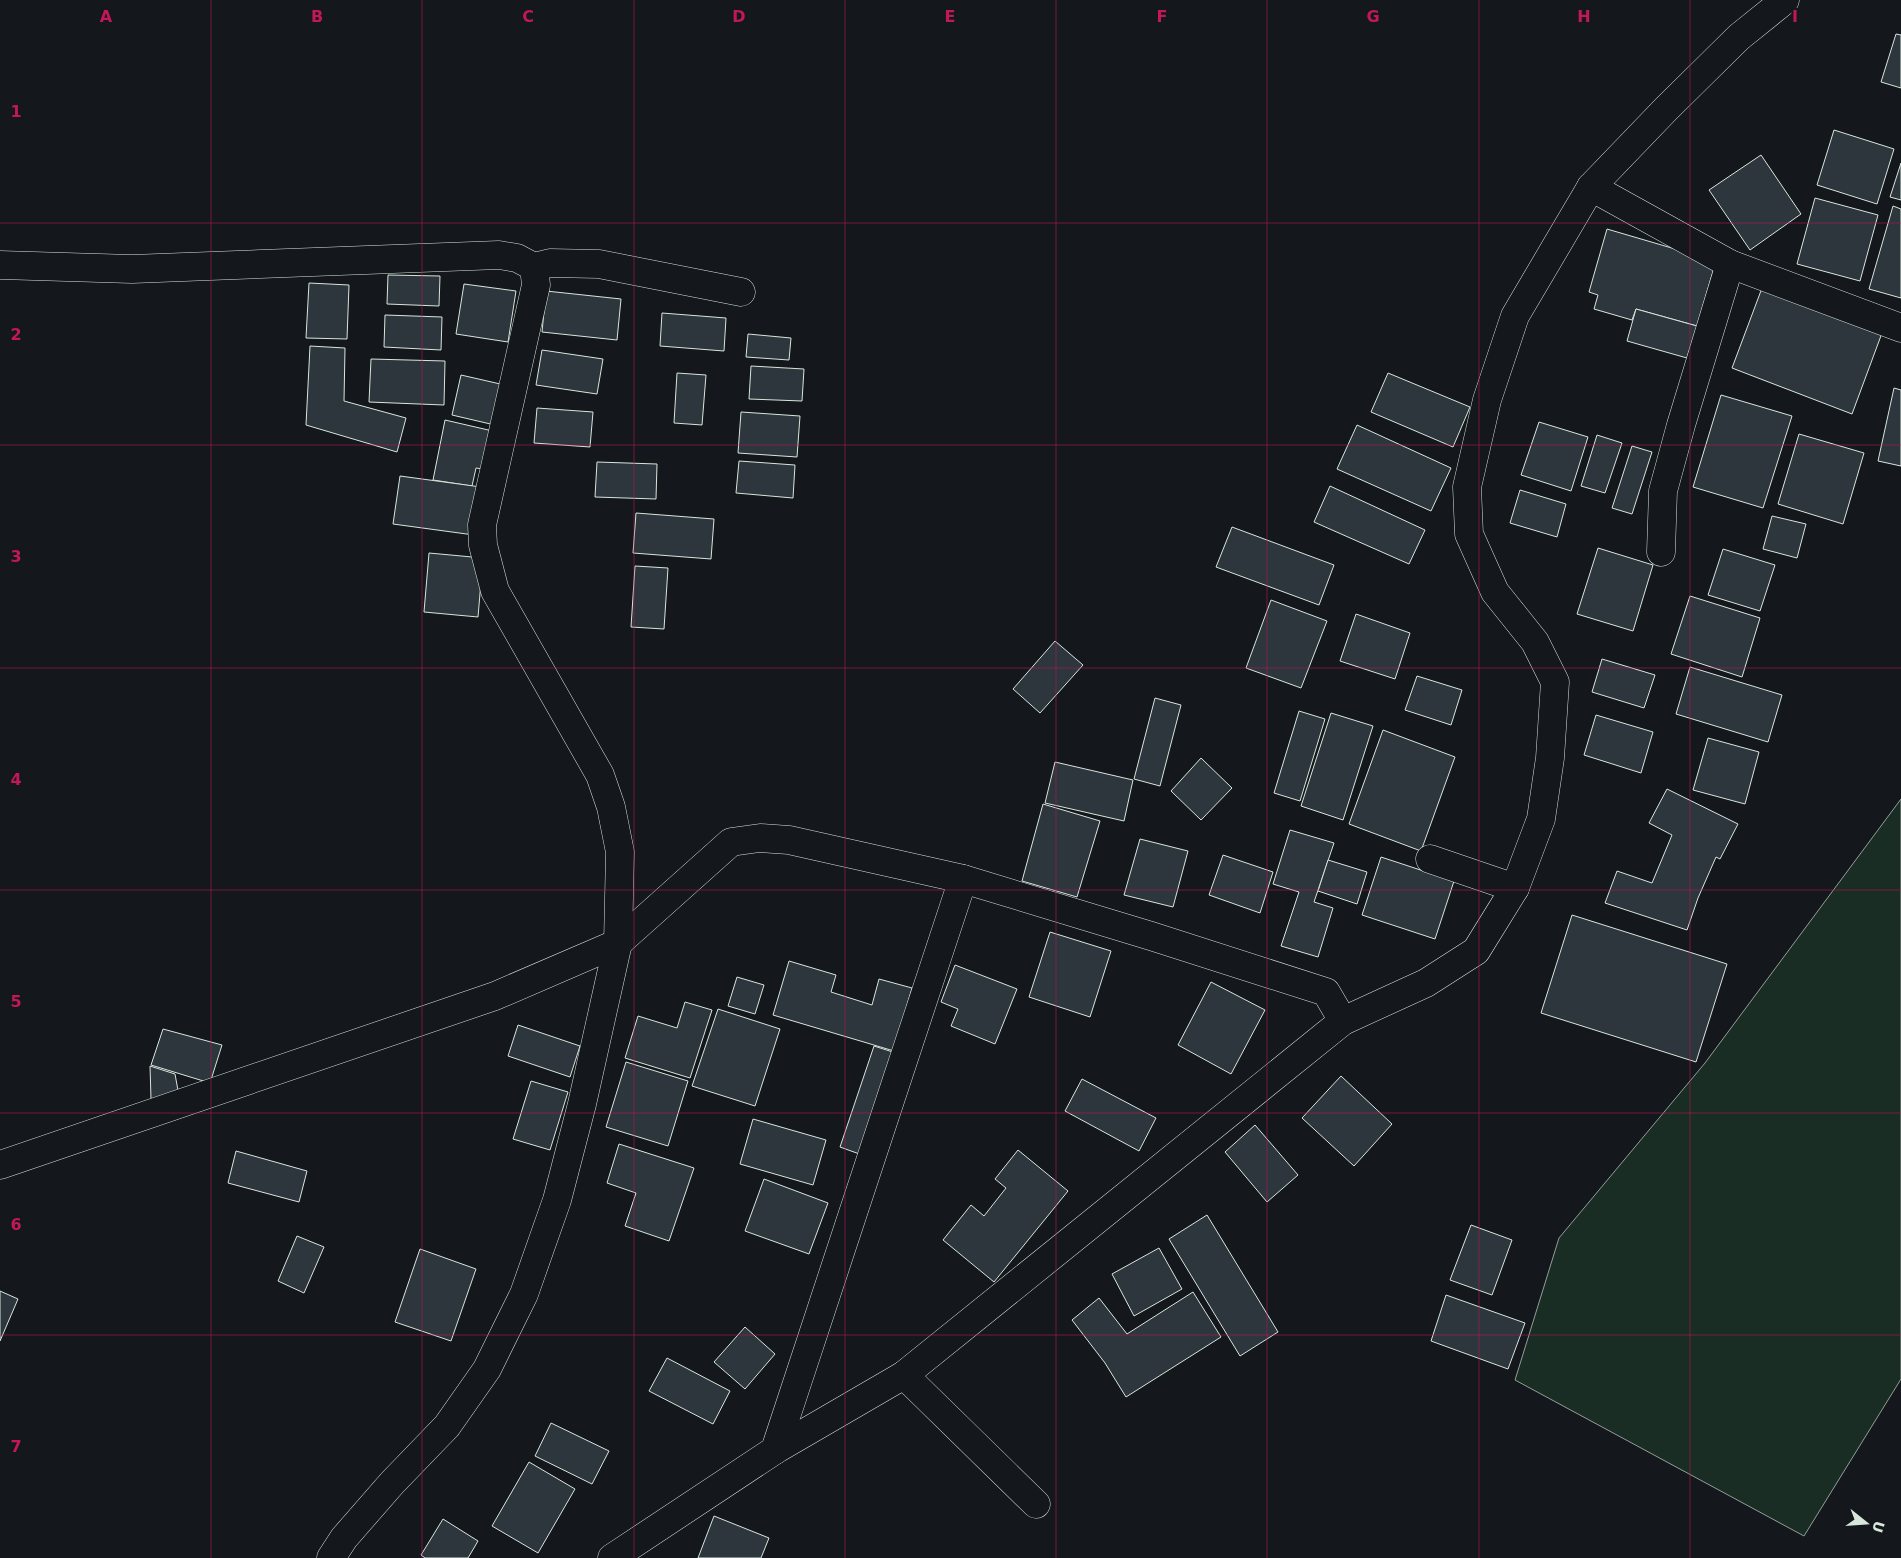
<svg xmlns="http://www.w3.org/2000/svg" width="1901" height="1558" font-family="'DejaVu Sans',sans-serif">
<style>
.green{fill:#1a2d24;stroke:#939e99}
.building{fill:#2c363c;stroke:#d8e6dc}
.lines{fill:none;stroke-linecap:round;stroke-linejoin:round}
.minor-casing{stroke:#d8e6dc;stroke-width:29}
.minor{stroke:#14181c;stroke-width:28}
.grid{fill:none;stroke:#c2185b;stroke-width:1;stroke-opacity:0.55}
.grid-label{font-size:16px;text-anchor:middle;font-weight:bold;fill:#c2185b;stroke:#14181c;stroke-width:4;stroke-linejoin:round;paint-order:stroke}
</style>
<rect width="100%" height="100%" fill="#14181c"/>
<!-- green -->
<path class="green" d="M1901 799V1379L1804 1536 1515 1380 1559 1238 1705 1063Z"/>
<!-- building -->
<g class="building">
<path d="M1896 34 1901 35V88L1881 82Z"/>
<path d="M1834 130 1894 149 1877 204 1817 185Z"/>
<path d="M1761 155 1801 214 1750 250 1709 190Z"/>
<path d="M1901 163V200L1890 197Z"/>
<path d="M1815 198 1878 215 1860 281 1797 264Z"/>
<path d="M1893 206 1901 209V298L1869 289Z"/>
<path d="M1607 229 1716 261 1697 326 1636 309 1632 320 1594 309 1598 295 1589 292Z"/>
<path d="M388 275 440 276 439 306 387 304Z"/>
<path d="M309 283 349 285 347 339 306 338Z"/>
<path d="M464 284 516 291 508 342 456 334Z"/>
<path d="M1762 288 1882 333 1852 414 1732 368Z"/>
<path d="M546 291 621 299 617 340 542 332Z"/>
<path d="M1636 309 1697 326 1687 358 1627 341Z"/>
<path d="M662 313 726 318 724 351 660 346Z"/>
<path d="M385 315 442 317 441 350 384 347Z"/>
<path d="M748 334 791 338 789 360 746 357Z"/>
<path d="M310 346 345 348 344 401 406 418 397 452 306 425Z"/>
<path d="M542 350 603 359 597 394 536 385Z"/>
<path d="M371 359 445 361 444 405 369 402Z"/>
<path d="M751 366 804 369 802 401 749 399Z"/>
<path d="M677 373 706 375 702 425 674 423Z"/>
<path d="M1388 373 1470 407 1453 447 1371 412Z"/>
<path d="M461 375 509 386 499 426 452 415Z"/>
<path d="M1894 388 1901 390V466L1878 461Z"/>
<path d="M1721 395 1792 416 1763 508 1693 487Z"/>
<path d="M537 408 593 412 590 447 534 443Z"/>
<path d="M741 412 800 416 797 457 738 453Z"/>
<path d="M445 420 497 432 491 470 476 468 472 486 433 480Z"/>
<path d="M1539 422 1588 437 1571 491 1521 475Z"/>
<path d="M1357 425 1451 468 1431 511 1337 469Z"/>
<path d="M1799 434 1864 453 1843 524 1778 504Z"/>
<path d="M1597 435 1622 443 1605 493 1581 486Z"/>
<path d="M1632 446 1652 452 1632 514 1612 508Z"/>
<path d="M739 461 795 465 793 498 736 493Z"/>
<path d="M597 462 657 464 656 499 595 497Z"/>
<path d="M400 476 481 487 474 535 393 524Z"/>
<path d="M1330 486 1425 530 1409 564 1314 522Z"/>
<path d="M1520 490 1566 504 1557 537 1510 523Z"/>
<path d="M636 513 714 519 711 559 633 553Z"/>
<path d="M1772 516 1806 524 1797 558 1763 549Z"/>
<path d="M1232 527 1334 565 1319 605 1216 567Z"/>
<path d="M1598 548 1653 565 1633 631 1577 614Z"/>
<path d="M1723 549 1775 565 1760 611 1708 595Z"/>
<path d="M429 553 483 558 478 617 424 612Z"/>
<path d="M635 566 668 568 664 629 631 627Z"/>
<path d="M1690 596 1760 618 1742 677 1671 654Z"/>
<path d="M1271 600 1327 621 1301 688 1246 668Z"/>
<path d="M1356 614 1410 633 1395 679 1340 661Z"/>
<path d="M1055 641 1083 665 1040 713 1013 689Z"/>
<path d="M1602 659 1655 675 1644 708 1592 692Z"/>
<path d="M1690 667 1782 695 1768 742 1676 714Z"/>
<path d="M1417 676 1462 690 1451 725 1405 710Z"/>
<path d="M1155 698 1181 705 1160 786 1134 779Z"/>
<path d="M1299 711 1325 719 1300 801 1274 793Z"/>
<path d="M1331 713 1373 726 1343 820 1301 806Z"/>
<path d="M1596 715 1653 732 1641 773 1584 755Z"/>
<path d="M1383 730 1455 757 1421 851 1349 824Z"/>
<path d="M1708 738 1759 752 1745 804 1693 790Z"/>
<path d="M1201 758 1232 788 1201 820 1171 791Z"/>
<path d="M1055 762 1133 780 1124 821 1045 803Z"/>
<path d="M1667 789 1738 824 1720 859 1716 857 1698 898 1687 930 1605 903 1617 871 1652 883 1672 835 1649 823Z"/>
<path d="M1043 804 1100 821 1077 897 1022 881Z"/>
<path d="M1290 830 1334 843 1314 902 1333 908 1318 957 1281 946 1299 892 1273 884Z"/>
<path d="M1140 839 1188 851 1173 907 1124 895Z"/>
<path d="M1223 855 1273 872 1260 913 1209 895Z"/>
<path d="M1381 857 1454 881 1435 939 1362 915Z"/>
<path d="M1328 860 1367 872 1357 904 1318 891Z"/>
<path d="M1572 915 1727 964 1696 1062 1541 1013Z"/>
<path d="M1050 932 1111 951 1090 1017 1029 997Z"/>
<path d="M789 961 836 975 831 992 872 1005 879 979 912 988 894 1051 773 1015Z"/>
<path d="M955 965 1017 989 995 1044 951 1026 958 1009 941 1002Z"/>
<path d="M737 977 764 985 755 1014 728 1006Z"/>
<path d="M1211 982 1265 1010 1231 1074 1178 1045Z"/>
<path d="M685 1002 712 1010 690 1078 625 1058 638 1016 677 1028Z"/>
<path d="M718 1009 780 1029 755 1106 692 1086Z"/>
<path d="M518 1025 580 1046 570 1077 508 1056Z"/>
<path d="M163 1029 222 1045 210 1083 151 1065Z"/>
<path d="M874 1046 899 1054 865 1156 840 1147Z"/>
<path d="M626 1062 688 1081 668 1146 606 1127Z"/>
<path d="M150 1066 175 1074 179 1096 151 1099Z"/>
<path d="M1341 1076 1392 1124 1354 1166 1302 1118Z"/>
<path d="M1082 1079 1156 1118 1139 1151 1065 1111Z"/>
<path d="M531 1081 568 1092 550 1150 513 1139Z"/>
<path d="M753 1119 826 1140 813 1185 740 1164Z"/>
<path d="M1255 1125 1298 1175 1267 1202 1225 1152Z"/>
<path d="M619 1144 694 1168 669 1241 625 1226 636 1193 607 1183Z"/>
<path d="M1018 1150 1068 1191 994 1282 943 1240 971 1205 984 1216 1006 1188 995 1179Z"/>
<path d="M236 1151 307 1171 299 1202 228 1183Z"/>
<path d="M764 1179 828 1203 809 1254 745 1231Z"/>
<path d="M1207 1215 1278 1332 1240 1356 1169 1239Z"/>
<path d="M1471 1225 1512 1240 1492 1295 1450 1280Z"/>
<path d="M297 1236 324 1247 304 1293 278 1281Z"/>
<path d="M1159 1248 1182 1289 1134 1316 1112 1274Z"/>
<path d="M420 1249 476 1269 451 1341 395 1322Z"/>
<path d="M0 1291 18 1299 0 1341Z"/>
<path d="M1193 1292 1221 1337 1126 1397 1105 1363 1072 1320 1099 1298 1127 1334Z"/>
<path d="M1446 1295 1525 1323 1508 1369 1431 1341Z"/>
<path d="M745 1327 775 1354 745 1389 714 1362Z"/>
<path d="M667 1358 730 1391 713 1424 649 1391Z"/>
<path d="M551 1423 609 1451 592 1484 535 1456Z"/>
<path d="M529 1462 575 1489 538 1553 492 1526Z"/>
<path d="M714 1516 769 1538 761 1558H698Z"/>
<path d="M443 1519 478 1541 468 1558H425L421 1555Z"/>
</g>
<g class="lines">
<!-- minor casing -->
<g class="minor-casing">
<g id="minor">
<path d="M1591 187 1730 264 1901 328"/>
<path d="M0 265 132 269 499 255 517 258 534 267 536 285 482 525 483 545 495 591 600 775 611 807 620 852 618 943 582 1104 557 1200 524 1294 487 1369 447 1426 392 1483 344 1538 331 1558"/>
<path d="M534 267 550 263 599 264 741 292"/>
<path d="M1661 552 1663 491 1681 425 1730 264"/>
<path d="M1430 859 1515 888"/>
<path d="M0 1165 495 996 618 943 731 842 760 838 789 840 963 879 1151 936 1326 992 1343 1021"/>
<path d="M904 1375 1036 1504"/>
<path d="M775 1450 963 879"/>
<path d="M612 1558 775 1450 904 1375 1343 1021 1426 983 1476 951 1515 888 1541 819 1550 758 1555 682 1535 642 1495 592 1469 534 1467 487 1487 400 1515 316 1591 187 1666 109 1739 37 1785 0"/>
</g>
</g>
<!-- minor -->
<use href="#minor" class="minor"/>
</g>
<!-- grid -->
<path class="grid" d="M211 0V1558M422 0V1558M634 0V1558M845 0V1558M1056 0V1558M1267 0V1558M1479 0V1558M1690 0V1558M0 223H1901M0 445H1901M0 668H1901M0 890H1901M0 1113H1901M0 1335H1901"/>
<g class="grid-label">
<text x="106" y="22">A</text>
<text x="317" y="22">B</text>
<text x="528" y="22">C</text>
<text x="739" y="22">D</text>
<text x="950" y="22">E</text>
<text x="1162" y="22">F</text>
<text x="1373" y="22">G</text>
<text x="1584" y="22">H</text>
<text x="1795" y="22">I</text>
<text x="16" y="117">1</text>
<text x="16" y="340">2</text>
<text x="16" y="562">3</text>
<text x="16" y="785">4</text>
<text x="16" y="1007">5</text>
<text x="16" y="1230">6</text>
<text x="16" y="1452">7</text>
</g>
<!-- north arrow -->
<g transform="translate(1866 1523) rotate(107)" stroke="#14181c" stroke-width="4" paint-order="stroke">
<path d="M0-4L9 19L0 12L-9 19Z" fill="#d8e6dc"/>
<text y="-8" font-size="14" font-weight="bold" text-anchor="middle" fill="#d8e6dc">U</text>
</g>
</svg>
